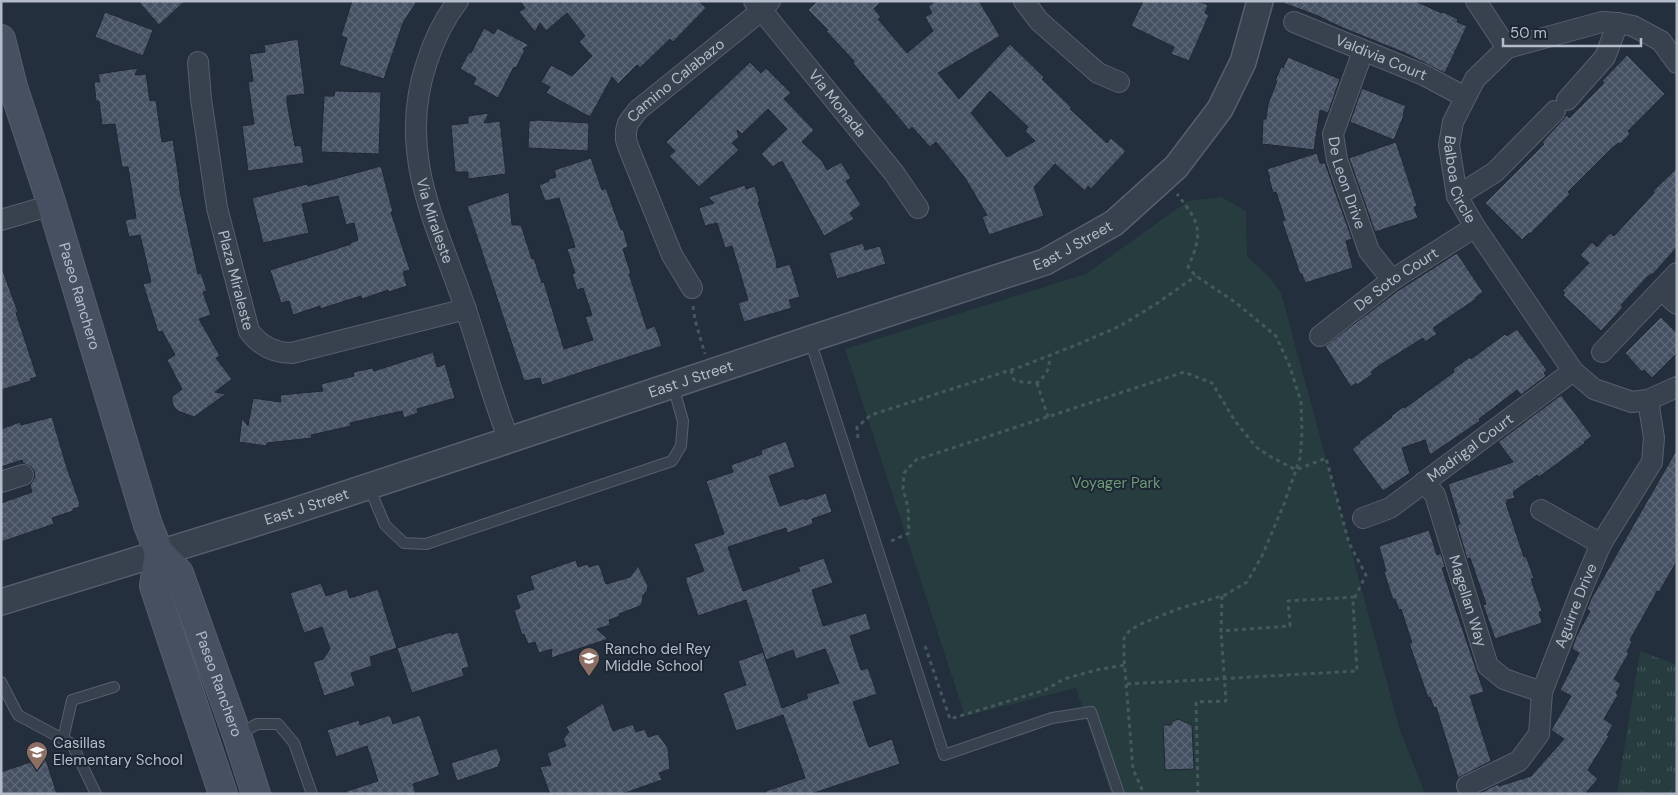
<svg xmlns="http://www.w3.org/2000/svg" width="1678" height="795" font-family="'DM Sans',sans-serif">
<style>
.grass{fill:url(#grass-tufts)}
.park{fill:#263c3f}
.building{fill:url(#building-cross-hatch);stroke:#1f2835;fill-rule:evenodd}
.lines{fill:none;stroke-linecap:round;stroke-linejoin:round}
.service-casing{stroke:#565f6c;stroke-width:12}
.minor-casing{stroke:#565f6c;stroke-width:22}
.tertiary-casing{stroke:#565f6c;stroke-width:28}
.secondary-casing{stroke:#565f6c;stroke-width:30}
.path{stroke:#44595c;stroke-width:3;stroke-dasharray:4 4;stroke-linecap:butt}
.service{stroke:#38414e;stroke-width:10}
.minor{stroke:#38414e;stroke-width:20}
.tertiary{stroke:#38414e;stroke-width:25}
.secondary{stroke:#465061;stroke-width:28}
.labels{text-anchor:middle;stroke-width:4;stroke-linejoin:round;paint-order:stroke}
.street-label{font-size:15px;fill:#b4bcc9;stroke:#1d2633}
.park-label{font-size:15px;fill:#6b9a76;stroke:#1d2633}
.poi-label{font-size:15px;fill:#b4bcc9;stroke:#1d2633;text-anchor:start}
</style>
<defs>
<pattern id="grass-tufts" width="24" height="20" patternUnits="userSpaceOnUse" patternTransform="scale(1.25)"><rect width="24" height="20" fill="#263c3f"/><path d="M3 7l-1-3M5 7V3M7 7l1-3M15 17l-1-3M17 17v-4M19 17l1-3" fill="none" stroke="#435659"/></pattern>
<pattern id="building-cross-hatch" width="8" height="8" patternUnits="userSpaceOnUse" patternTransform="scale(1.25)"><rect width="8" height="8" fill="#455162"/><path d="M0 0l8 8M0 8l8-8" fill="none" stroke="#5d6877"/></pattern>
</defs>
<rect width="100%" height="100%" fill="#242f3e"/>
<!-- grass -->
<path class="grass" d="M1640 651 1677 665V794H1617Z"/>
<!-- park -->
<path class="park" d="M1221 197 1246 211 1247 256 1270 278 1281 293 1400 730 1425 794H1111L1076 688 965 716 845 349 1086 274 1188 201Z"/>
<!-- building -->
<g class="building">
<path d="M138 1H185L159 25Z"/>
<path d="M352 1H417L403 23 384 79 339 65 347 38 341 36Z"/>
<path d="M520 1H699L706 8 673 42 670 39 640 68 637 65 618 84 612 77 590 117 546 93 550 87 541 82 551 65 572 76 592 56 579 42 585 36 567 13 546 31 540 23 535 32 519 12 525 8Z"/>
<path d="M817 1H882L874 9 881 17 878 19 907 53 933 31 925 17 932 13 928 6 936 1H979L1000 36 938 73 959 99 1010 44 1044 77 1042 79 1072 108 1070 109 1107 143 1111 138 1126 151 1091 189 1088 186 1085 191 1055 164 1034 187 1044 216 989 235 982 217 987 215 965 178 936 142 930 147 912 127 909 130 853 63 854 61 826 31 828 30 808 10ZM990 91 1028 127 1025 131 1035 141 1007 157 971 113Z"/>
<path d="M1143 1H1198L1208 5 1205 13 1209 15 1189 61 1171 54 1174 47 1131 26Z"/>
<path d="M1284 1H1415L1442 13 1443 12 1458 19 1457 22 1467 26 1445 73 1405 53 1343 28 1316 15 1283 3Z"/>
<path d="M105 12 153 30 143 56 95 37Z"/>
<path d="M484 28 494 34 497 28 529 45 523 49 525 50 516 68 514 67 498 98 473 84 476 78 460 69 469 52 471 53Z"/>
<path d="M298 39 305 94 287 96V103L295 146 301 145 304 163 248 171 242 126 254 124 248 82 253 81 249 54 265 52 264 45Z"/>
<path d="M1627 55 1665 94 1628 131 1630 134 1620 144 1618 143 1611 149 1568 192 1570 194 1530 234 1529 233 1522 240 1485 203 1544 144 1542 143 1544 140 1567 115 1569 118 1604 83 1602 81Z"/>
<path d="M1288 57 1340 79 1328 113 1320 110 1314 150 1262 144 1263 119H1266L1268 104 1277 81H1275L1281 67 1283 68Z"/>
<path d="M750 62 761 73 766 68 791 93 784 99 814 130 802 142 822 161 827 170 841 162 851 178 846 181 861 205 850 213 854 219 824 236 782 161 780 163 779 162 773 167 761 154 787 129 768 109 742 134 737 130 739 137 732 143 739 150 699 187 669 156 675 151 666 142Z"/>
<path d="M138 68 135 75 146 74 150 101 156 100 162 142 173 140 180 186H179L187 224 198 274 201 273 207 291 203 292 211 315 199 319 220 356 216 358 232 379 215 392 226 394 194 417 178 411 174 407 172 402V397L182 389 167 360 175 355 162 331 158 332 143 284 151 282 140 235 129 237 125 220 136 218 128 167H122L115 124 102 125 99 101H96L94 82H100L98 74Z"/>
<path d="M1362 88 1406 106 1403 114 1404 115 1394 140 1350 122Z"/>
<path d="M335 91 381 92 379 154 321 152 324 96H334Z"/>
<path d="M489 113 484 123 500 121 506 174 468 179V172H455L451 125 468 123V116Z"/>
<path d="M538 120 589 123 588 151 528 148 529 121Z"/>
<path d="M1396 142 1417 206 1414 207 1418 218 1375 232 1349 158Z"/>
<path d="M1317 153 1320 163H1325L1352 239 1346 241 1353 268 1305 283 1302 274H1300L1282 221 1285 220 1276 192 1273 193 1269 178H1270L1267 169Z"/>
<path d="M591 158 602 190 606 188 621 230 623 229 628 247 623 249 631 274H629L647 329 655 326 662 346 542 385 540 378 524 381 467 206 509 192 512 225H521L532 259 534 258 542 283 544 282 564 349 593 340 585 317 592 315 583 288 577 290 572 274 575 273 567 249 575 247 559 198 545 201 539 185 547 182 549 181V179L556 177 554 170Z"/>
<path d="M381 166 393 212H391L410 270 403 272 407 286 389 292 388 290 362 299 361 296 320 309V306L293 315 289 301 281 303 270 270 351 244 350 243 358 240 354 223 346 225 338 196 302 204 309 233 263 243 252 198 307 184 308 186Z"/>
<path d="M1677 168V247L1654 273 1648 276 1621 305 1623 307 1601 331 1563 295 1565 293 1562 291 1589 263 1580 255 1592 242 1597 247 1610 233 1614 236 1654 193 1653 191Z"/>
<path d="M745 185 746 189 755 186 760 202H758L777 263 776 264 777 268 790 264 800 297 789 300 792 308 744 322 738 303 748 300 732 246 725 248 717 223 705 226 699 208 714 203 708 197Z"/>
<path d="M863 243 865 250 880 246 886 264 837 279 829 253Z"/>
<path d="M1457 253 1483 292 1475 298 1476 299 1433 328 1437 334 1425 342 1423 338 1380 365 1371 372 1373 374 1357 385 1356 383 1351 387 1325 346 1399 290Z"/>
<path d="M3 271 18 312 16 313 20 325 37 377 30 379 31 381 1 390V272Z"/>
<path d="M1661 317 1677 333V353L1652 378 1644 370 1642 372 1625 353Z"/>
<path d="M1517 329 1547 370 1544 373 1546 376 1521 395 1517 390 1479 419 1480 421 1430 455 1425 440 1402 448 1410 473 1383 491 1352 449 1360 443 1359 442 1392 417 1391 416 1403 407 1405 408 1454 372 1453 369 1470 357 1471 359 1505 334 1507 336Z"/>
<path d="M433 352 437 367 445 364 455 398 417 409 418 413 404 418 402 411 350 423 351 426 311 435 312 438 267 443 266 446 239 442 242 418 248 426 253 398 281 402 280 395 323 391 321 384 354 376 353 372 373 368 374 371Z"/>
<path d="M1561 395 1592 436 1584 442 1585 443 1539 477 1537 475 1513 492 1515 498 1507 500V502L1506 503 1524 557 1526 556 1534 578 1531 579 1542 611 1539 612 1542 623 1495 639 1483 605 1486 604 1470 558 1467 559 1458 528 1457 525 1460 524 1448 484 1513 462 1498 442Z"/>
<path d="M52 417 67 468 80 504H79L80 507 73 509V511L52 518 54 524 1 542V503L32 492 30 485 35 477 34 471 31 467 23 463 22 460 1 467V429L20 422 21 425Z"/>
<path d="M786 441 795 467 769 476 780 506 805 498V500L826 493 832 512 812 519 813 524 787 533 786 528 728 547 743 591 800 571 798 567 824 558 833 583 812 590 823 626 866 613 871 629 850 636 861 670 868 668 877 694 853 702 869 747 892 739 900 764 811 794H766V791L805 778 783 715 736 731 723 693 746 685 738 661 763 652 782 708 808 698 806 694 839 683 825 649 796 659 793 650 766 660 746 600 698 616 685 578 704 571 694 544 724 534 706 481 733 472 731 465 762 454 761 450Z"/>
<path d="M1677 449V561L1659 592 1657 591 1653 599 1630 640 1632 642 1627 652 1629 653 1614 679 1621 684 1616 693 1618 695 1604 719 1613 725 1607 735 1609 736 1588 770 1598 779 1585 794H1478L1498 784 1499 786 1531 776 1564 739 1551 730 1571 696 1560 690 1579 653 1572 649 1576 637 1590 611 1587 609 1591 599Z"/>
<path d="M1429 530 1437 555 1441 553 1445 567 1442 568 1454 604 1484 692 1470 696 1491 761 1458 778 1436 707 1434 708 1430 697 1428 698 1409 643H1412L1401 609 1399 610 1395 599 1393 600 1384 572 1386 571 1379 546Z"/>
<path d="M576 560 578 567 588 564 589 567 599 564 606 584 630 577 638 566 648 586 647 591 643 595 642 603 640 606 619 614 620 616 609 620 610 625 597 629 608 639 551 658 552 649 539 653 535 642 528 644 524 634 522 635 514 610 520 608 516 595 534 589 530 576Z"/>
<path d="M321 583 326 596 347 589 350 598 378 589 397 648 370 657 372 666 351 673 355 686 324 696 313 662 323 659 330 649 322 627 304 633 290 593Z"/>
<path d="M451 632 452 634 458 632 469 667 462 669 464 676 412 693 397 648Z"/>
<path d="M603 703 613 731 633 724 636 732 645 729 648 737 658 734 668 748 670 769 659 773 662 780 622 794H550L540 767 551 765 547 753 566 746 563 739 569 732 566 727Z"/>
<path d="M390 715 393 724 420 715 440 775 413 784 416 794H347V791L378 781 367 746 336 757 327 730 359 720 360 725Z"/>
<path d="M1178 719 1192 725 1194 769 1165 770 1163 725H1171L1173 721Z"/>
<path d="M497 748 501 759 498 767 457 781 451 763Z"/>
<path d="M45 757 57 794H1V772Z"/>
</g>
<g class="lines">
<!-- service casing -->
<g class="service-casing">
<g id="service">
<path d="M810 340 944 755 1052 718 1091 712 1119 794"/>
<path d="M369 487 385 525 404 543 426 544 672 461 681 446 683 421 673 386"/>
<path d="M1 682 18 715 72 744 96 794"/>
<path d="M238 735 257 724H278L294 743 312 794"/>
<path d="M63 739 72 700 114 687"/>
</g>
</g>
<!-- minor casing -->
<g class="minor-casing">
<g id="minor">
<path id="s1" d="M458 1C444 19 434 40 427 62 396 152 436 223 465 307 480 351 492 397 509 440"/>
<path id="s2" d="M754 1 894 173 918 208"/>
<path d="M1024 1 1039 21 1098 73 1119 82"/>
<path d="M1476 1 1507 48"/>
<path id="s3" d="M1294 22 1424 75 1465 97"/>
<path id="s4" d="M1363 51 1333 134 1337 160 1369 251 1392 280"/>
<path id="s5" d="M198 62 201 99 217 208 249 331C260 346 274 353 292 353L466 309"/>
<path id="s6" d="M1677 63 1661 41 1633 26 1618 23 1602 22 1507 48 1475 79 1453 122 1449 145 1457 196 1475 227 1573 371 1594 389 1632 402 1648 400 1677 387"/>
<path d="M1567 100 1605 57 1618 23"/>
<path d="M1457 196 1495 172 1555 111"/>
<path d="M1 220 52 205"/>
<path id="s7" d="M692 288 672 255 629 149 626 140V131L628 123 638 110 762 10 770 1"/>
<path d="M1661 290 1677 304"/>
<path id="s8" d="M1320 336 1392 280 1475 227"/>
<path d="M1602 352 1677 273"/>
<path d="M1 482 23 475"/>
<path id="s9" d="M1424 482 1435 495 1488 666 1504 679 1542 692"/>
<path d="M1541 510 1601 544"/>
<path id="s10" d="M1363 518 1390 508 1573 371"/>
<path id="s11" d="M1467 786 1519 761 1539 734 1542 692 1581 591 1601 544 1652 462 1654 438 1648 400"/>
</g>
</g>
<!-- tertiary casing -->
<g class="tertiary-casing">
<g id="tertiary">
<path id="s12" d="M1 602 282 515 509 440 810 339 1045 262 1114 223 1176 167 1220 109 1243 62 1260 1"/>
</g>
</g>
<!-- secondary casing -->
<g class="secondary-casing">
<g id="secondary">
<path id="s13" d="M1 39 13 87 52 205 148 525 159 552 179 573 237 735 256 794"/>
<path d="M159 552 154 586 223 794"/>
</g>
</g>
<!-- path -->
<g class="path">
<path d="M693 306 695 320 705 354"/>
<path d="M1011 370 1014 380 1022 382 1037 383C1047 374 1050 369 1049 356"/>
<path d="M1037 383 1048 417"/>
<path d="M858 438 857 427 871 415 1020 367 1081 343 1120 326 1156 304 1196 276"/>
<path d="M891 541 909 533 908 507 903 489 904 473 916 460 1184 372 1212 383 1235 421 1256 447 1271 457 1296 470 1300 458 1302 433 1301 402 1290 367 1276 336 1235 302 1196 276 1188 267C1204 232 1200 223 1177 194"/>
<path d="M1222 596 1221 631 1290 626 1288 601 1354 597"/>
<path d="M925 646 950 719 1045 690 1064 679 1096 670 1125 665"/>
<path d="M1127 684 1357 671 1353 601 1366 575 1349 543 1326 458 1296 470 1284 504 1262 556 1247 582 1225 595 1178 609 1143 623 1130 630 1124 638V658L1133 769 1144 794"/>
<path d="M1198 794 1196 702 1226 701 1221 631"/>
</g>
<!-- service -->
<use href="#service" class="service"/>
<!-- minor -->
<use href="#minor" class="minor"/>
<!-- tertiary -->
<use href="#tertiary" class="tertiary"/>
<!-- secondary -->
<use href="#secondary" class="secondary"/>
</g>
<!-- icons -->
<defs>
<g id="school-pin" transform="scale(1.125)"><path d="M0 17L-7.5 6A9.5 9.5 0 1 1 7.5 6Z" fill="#8d6e63" stroke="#1d2633"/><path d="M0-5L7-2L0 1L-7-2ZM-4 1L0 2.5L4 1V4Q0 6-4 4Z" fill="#fff"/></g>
</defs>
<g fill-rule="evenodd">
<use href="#school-pin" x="589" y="658"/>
<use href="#school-pin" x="37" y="752"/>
</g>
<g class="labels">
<!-- street labels -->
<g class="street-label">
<text dy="5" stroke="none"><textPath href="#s3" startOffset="94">Valdivia Court</textPath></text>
<text dy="5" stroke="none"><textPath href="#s7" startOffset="244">Camino Calabazo</textPath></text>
<text dy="5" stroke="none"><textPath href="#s2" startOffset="132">Via Monada</textPath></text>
<text dy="5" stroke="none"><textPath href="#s6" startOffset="341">Balboa Circle</textPath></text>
<text dy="5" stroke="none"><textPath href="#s4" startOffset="139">De Leon Drive</textPath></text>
<text dy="5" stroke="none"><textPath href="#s1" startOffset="231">Via Miraleste</textPath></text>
<text dy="5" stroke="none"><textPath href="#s12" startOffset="1130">East J Street</textPath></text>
<text dy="5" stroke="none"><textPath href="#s5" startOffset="222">Plaza Miraleste</textPath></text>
<text dy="5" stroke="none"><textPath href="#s8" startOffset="95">De Soto Court</textPath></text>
<text dy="5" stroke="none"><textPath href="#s13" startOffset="269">Paseo Ranchero</textPath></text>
<text dy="5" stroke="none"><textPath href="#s12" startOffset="725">East J Street</textPath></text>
<text dy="5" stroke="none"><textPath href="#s10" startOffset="129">Madrigal Court</textPath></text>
<text dy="5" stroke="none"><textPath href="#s12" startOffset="320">East J Street</textPath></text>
<text dy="5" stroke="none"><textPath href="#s9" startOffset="128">Magellan Way</textPath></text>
<text dy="5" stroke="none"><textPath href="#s11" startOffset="226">Aguirre Drive</textPath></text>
<text dy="5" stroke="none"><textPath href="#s13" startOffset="684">Paseo Ranchero</textPath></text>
</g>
<!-- park labels -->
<g class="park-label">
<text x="1116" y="488">Voyager Park</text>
</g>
<!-- poi labels -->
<g class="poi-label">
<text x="605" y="654">Rancho del Rey<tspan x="605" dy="17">Middle School</tspan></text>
<text x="53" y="748">Casillas<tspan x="53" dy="17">Elementary School</tspan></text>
</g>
</g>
<!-- border -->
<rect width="1678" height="795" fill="none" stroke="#b4bcc9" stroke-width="5"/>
<!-- scale -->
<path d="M1503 38v8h138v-8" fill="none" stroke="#b4bcc9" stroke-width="2.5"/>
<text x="1510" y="38" font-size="15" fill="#b4bcc9" stroke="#1d2633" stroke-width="4" paint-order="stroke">50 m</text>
</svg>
